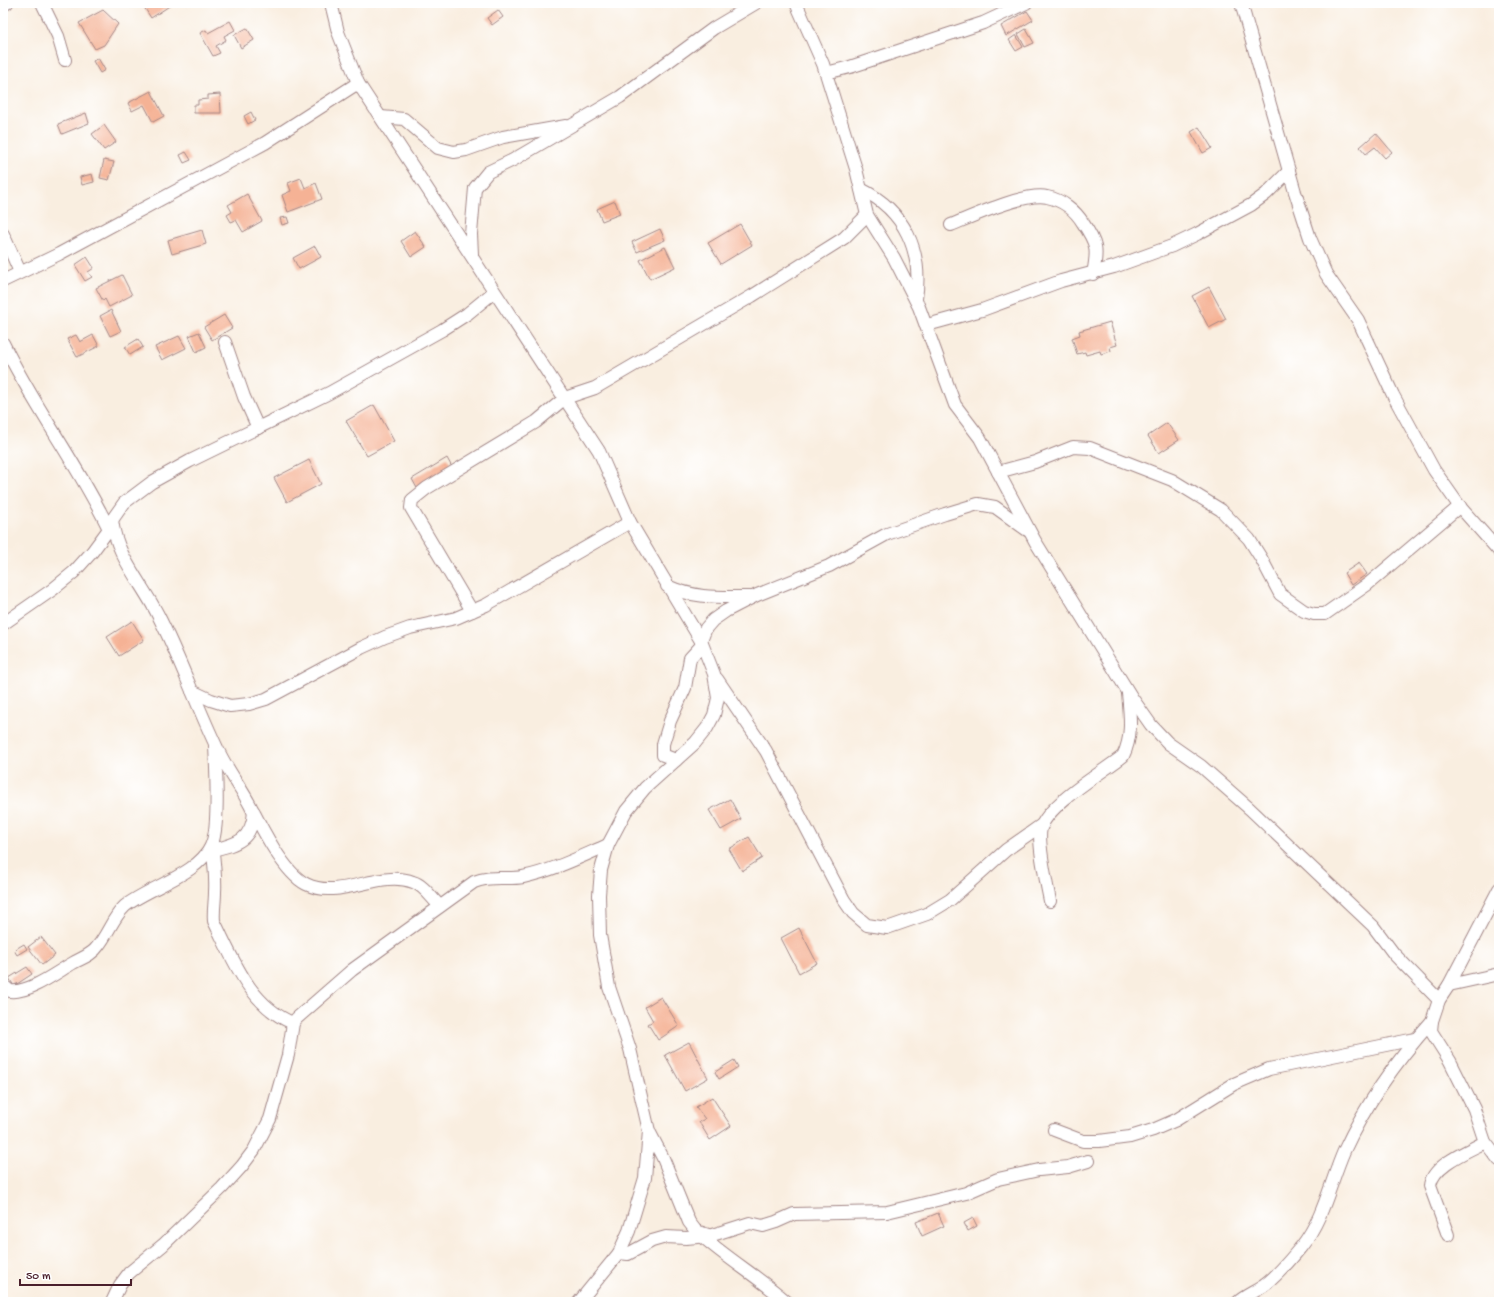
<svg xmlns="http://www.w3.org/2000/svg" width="1502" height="1305" font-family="'Gochi Hand',sans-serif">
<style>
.building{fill:#f5b295}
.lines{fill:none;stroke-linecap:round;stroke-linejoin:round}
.street-casing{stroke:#a28686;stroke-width:14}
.street{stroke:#fff;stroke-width:12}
</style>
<rect width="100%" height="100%" fill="#fff"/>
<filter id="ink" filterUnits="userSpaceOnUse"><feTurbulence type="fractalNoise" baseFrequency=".025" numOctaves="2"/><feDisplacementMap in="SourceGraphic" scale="8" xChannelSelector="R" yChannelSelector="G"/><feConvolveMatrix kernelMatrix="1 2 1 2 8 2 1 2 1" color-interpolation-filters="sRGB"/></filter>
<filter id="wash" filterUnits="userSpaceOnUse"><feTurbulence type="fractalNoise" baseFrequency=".012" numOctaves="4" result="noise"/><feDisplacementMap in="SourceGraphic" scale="16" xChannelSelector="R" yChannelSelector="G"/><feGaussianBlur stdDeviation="0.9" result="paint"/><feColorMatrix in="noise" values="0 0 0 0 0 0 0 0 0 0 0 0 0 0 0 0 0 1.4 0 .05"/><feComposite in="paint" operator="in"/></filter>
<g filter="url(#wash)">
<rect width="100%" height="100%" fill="#f9eee0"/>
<g id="blocks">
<!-- building -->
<g class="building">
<path d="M150 3H174L151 18 144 7Z"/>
<path d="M103 10 118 24 104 45 95 49 79 23Z"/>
<path d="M498 10 503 17 492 25 487 18Z"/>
<path d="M1027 11 1033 20 1006 36 1001 26Z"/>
<path d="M230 21 235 30 224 36 226 40 216 46 220 53 213 56 200 33 206 30 208 33Z"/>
<path d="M247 28 254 40 241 48 234 35Z"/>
<path d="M1026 29 1034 43 1025 47 1018 34Z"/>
<path d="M1016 35 1023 47 1016 51 1009 40Z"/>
<path d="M98 58 105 70 100 73 93 61Z"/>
<path d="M151 91 164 116 153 122 144 105 132 111 128 103Z"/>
<path d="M220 94 221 113H194V105H198V100L208 99V95Z"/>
<path d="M251 112 255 120 248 124 244 116Z"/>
<path d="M86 113 89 123 62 134 58 124Z"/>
<path d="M104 125 116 142 104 150 92 134Z"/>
<path d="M1199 127 1212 148 1203 153 1191 132Z"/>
<path d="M1376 133 1392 152 1385 158 1375 147 1366 154 1360 147Z"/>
<path d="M186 152 191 160 184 163 180 155Z"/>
<path d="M104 160 114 162 109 180 100 178Z"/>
<path d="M92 174 94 182 82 185 80 177Z"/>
<path d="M301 178 305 188 316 183 322 199 288 212 282 195 291 191 288 183Z"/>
<path d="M247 194 262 221 243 232 236 220 231 222 227 215 232 212 228 205Z"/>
<path d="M615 201 620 214 602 221 597 209Z"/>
<path d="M287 217 289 223 282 225 280 218Z"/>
<path d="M740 224 752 245 721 264 708 243Z"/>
<path d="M660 229 665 240 637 252 632 242Z"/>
<path d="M202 230 206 244 172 254 168 240Z"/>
<path d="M415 231 426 247 411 257 401 241Z"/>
<path d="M315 246 321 257 299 269 293 258Z"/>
<path d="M665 247 675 267 650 279 640 260Z"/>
<path d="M87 257 94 268 88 272 92 277 85 281 75 265Z"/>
<path d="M122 275 132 295 109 307 105 299 103 301 96 288Z"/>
<path d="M1209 287 1226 319 1209 328 1192 296Z"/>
<path d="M111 310 121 331 110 336 100 316Z"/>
<path d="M224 315 232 328 212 340 204 327Z"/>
<path d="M1110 322 1117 345 1110 347 1111 351 1101 354 1100 351 1086 355 1085 352 1077 354 1072 338 1080 335 1079 331Z"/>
<path d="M199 332 206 347 196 352 189 336Z"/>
<path d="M76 335 80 342 93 335 99 346 77 357 67 339Z"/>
<path d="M179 336 186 348 162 360 155 347Z"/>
<path d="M138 339 143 347 130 355 125 347Z"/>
<path d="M374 405 394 441 367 456 346 421Z"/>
<path d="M1167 423 1179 440 1159 453 1148 436Z"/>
<path d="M447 458 453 469 418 490 412 479Z"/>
<path d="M309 460 321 484 287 502 274 478Z"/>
<path d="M1359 563 1367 574 1351 585 1344 573Z"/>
<path d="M132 621 144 640 119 656 107 637Z"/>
<path d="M730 799 741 819 721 830 709 810Z"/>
<path d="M749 837 762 858 742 871 729 849Z"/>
<path d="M799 928 817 963 799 973 781 938Z"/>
<path d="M41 937 55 955 42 965 28 947Z"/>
<path d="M24 944 27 949 17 955 14 950Z"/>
<path d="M27 967 32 974 14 986 9 978Z"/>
<path d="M661 997 679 1026 658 1040 648 1024 653 1021 645 1007Z"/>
<path d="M689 1042 708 1078 685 1091 665 1055Z"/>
<path d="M734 1060 738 1067 719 1079 715 1072Z"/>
<path d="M712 1097 731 1126 710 1140 699 1122 705 1119 696 1107Z"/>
<path d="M938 1213 944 1226 922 1236 916 1222Z"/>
<path d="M973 1218 977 1226 968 1231 964 1223Z"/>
</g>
</g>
</g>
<g filter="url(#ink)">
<use href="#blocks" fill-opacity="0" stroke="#a28686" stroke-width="1"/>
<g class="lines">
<!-- street casing -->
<g class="street-casing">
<g id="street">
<path d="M42 3 58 36 65 60"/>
<path d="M331 3 338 32 358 83 599 451 630 522 701 641 714 674 718 698 714 715 707 728 695 743 645 788 626 811 608 845 601 870 599 895 600 935 609 987 630 1049 649 1131 645 1178 629 1231 619 1253 579 1302"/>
<path d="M796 3 823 64 856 169 867 215 894 258 919 307 955 405 980 438 1035 541 1132 698 1151 725 1168 743 1201 766 1250 809 1373 926 1394 954 1439 1000"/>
<path d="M1241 3 1295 192 1310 238 1326 274 1358 320 1393 395 1434 470 1460 507 1499 551"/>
<path d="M3 5 7 3"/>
<path d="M826 73 850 67 983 23 1026 3"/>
<path d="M381 117 404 119 438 148 454 152 466 150 503 137 566 126"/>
<path d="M861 189C905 211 923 251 916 299"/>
<path d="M951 225C973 216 1026 192 1047 197 1062 200 1075 210 1083 223 1097 244 1098 249 1093 274"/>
<path d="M3 234 20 272"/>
<path d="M472 254 471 234 475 188 488 172 513 160 620 97 714 28 756 3"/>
<path d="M3 281 59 254 265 143 358 83"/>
<path d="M927 325 982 310 1061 281 1114 267 1172 246 1197 234 1251 205 1266 194 1289 171"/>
<path d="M225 342 244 397 258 428"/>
<path d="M3 343C34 407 78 464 109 529"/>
<path d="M998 472 1035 462 1073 447 1090 448 1172 480 1221 510 1249 539 1261 558 1280 594 1304 611 1314 614H1325L1368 584 1460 506"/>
<path d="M112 520C116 556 142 583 158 615 180 658 196 704 217 748 226 768 240 786 250 805 261 827 284 873 306 884 340 901 379 869 413 882 424 885 432 899 440 906"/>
<path d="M667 586C696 599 719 597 750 597"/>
<path d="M472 611 411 508 412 500 427 488 536 422 565 398 595 388 752 296 844 238 867 215"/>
<path d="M3 624 52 590 74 572 92 552 109 529 112 520 124 503 152 482 190 461 329 393 442 330 467 314 494 292"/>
<path d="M701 641 706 628 713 620 726 611 757 595 829 566 887 534 945 514 978 504 995 507 1027 530"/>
<path d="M717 679 766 751 844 900 853 913 867 925 887 928 927 914 950 900 1006 850 1043 824"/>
<path d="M192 691 211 700 230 706 249 704 266 699 361 648 385 637 410 628 456 618 486 605 630 522"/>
<path d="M676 760 663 755V744L670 721 685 688 690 658 702 645"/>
<path d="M212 845C214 861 216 876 215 892 215 902 213 911 214 921 233 959 250 1006 293 1023"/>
<path d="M213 850C237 844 252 840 254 812"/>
<path d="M1499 889 1449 985 1439 1000 1432 1021 1431 1031 1450 1061 1474 1109 1485 1142 1499 1160"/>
<path d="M1050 901C1047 885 1037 842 1041 828 1048 804 1103 772 1123 756 1133 736 1130 715 1128 693"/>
<path d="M3 985 10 991C30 993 57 972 73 963 82 958 92 955 98 946 108 934 113 917 125 906 149 887 199 874 211 846 220 828 216 768 215 746"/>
<path d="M1449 985 1499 974"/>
<path d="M1054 1130 1083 1141H1099L1130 1137 1153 1130 1176 1120 1234 1084 1269 1069 1415 1039"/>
<path d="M649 1131 663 1158 689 1222 696 1231 708 1235"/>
<path d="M1448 1235 1430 1186C1432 1165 1468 1151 1485 1142"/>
<path d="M702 1236C729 1260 760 1278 787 1302"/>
<path d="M619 1253 628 1254 652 1241 666 1237 686 1238 709 1236 750 1223 763 1226 776 1222 794 1214 887 1212 966 1193 998 1179 1039 1170 1068 1167 1088 1161"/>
<path d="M112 1302 120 1285 129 1273 163 1245 222 1188 242 1166 254 1150 270 1119 288 1055 293 1023 297 1018 352 970 474 882C490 875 507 880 523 877 552 871 580 857 608 845"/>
<path d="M1238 1302C1246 1295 1257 1291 1266 1284 1279 1274 1291 1259 1301 1247 1324 1218 1330 1183 1344 1151 1366 1103 1397 1060 1432 1021"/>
</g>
</g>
<!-- street -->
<use href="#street" class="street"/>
</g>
</g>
<!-- margin -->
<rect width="1502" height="1305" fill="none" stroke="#fff" stroke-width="16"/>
<!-- scale -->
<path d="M20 1279v6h111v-6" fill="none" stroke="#4a1f2b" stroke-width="2"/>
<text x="26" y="1279" font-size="12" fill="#4a1f2b" stroke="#ffffff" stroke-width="3" paint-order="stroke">50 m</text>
</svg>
